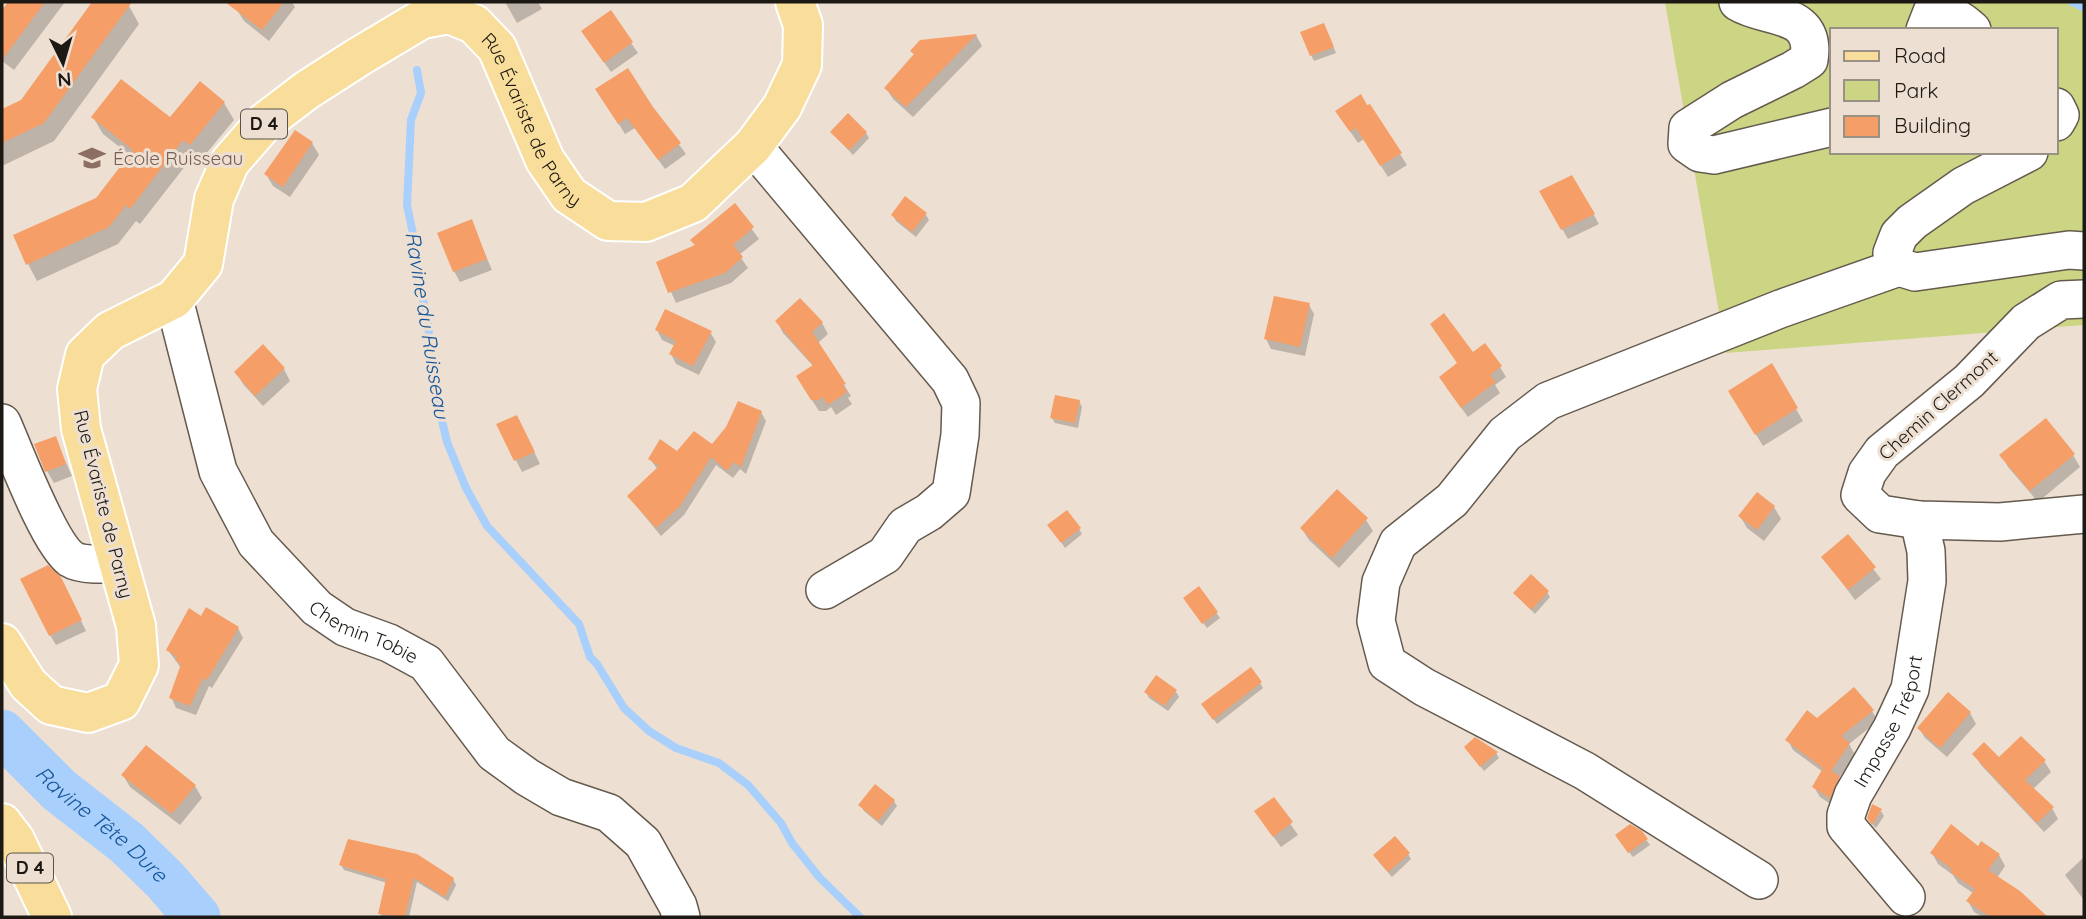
<svg xmlns="http://www.w3.org/2000/svg" width="2086" height="919" font-family="Quicksand,sans-serif">
<style>
.green{fill:#ccd583;fill-rule:evenodd}
.shadow{fill:#0003}
.lines{fill:none;stroke-linecap:round;stroke-linejoin:round}
.stream{stroke:#a9cffd;stroke-width:8}
.river{stroke:#a9cffd;stroke-width:47}
.building{fill:#f69e67}
.minor-casing{stroke:#655a4e;stroke-width:40}
.major-casing{stroke:#fff;stroke-width:42}
.minor{stroke:#fff;stroke-width:37}
.major{stroke:#f9de9b;stroke-width:38}
.labels{text-anchor:middle;stroke-width:6;stroke-linejoin:round;paint-order:stroke}
.shield{fill:#ede0d2;stroke:#5b544c;stroke-width:2}
.shield-label{font-size:18px;font-weight:bold;fill:#1c1813}
.street-label{font-size:19px;fill:#1c1813;stroke:#ede0d2}
.education-label{font-size:19px;fill:#785e54;stroke:#ede0d2;text-anchor:start}
.water-label{font-size:21px;font-style:italic;fill:#165699;stroke:#ede0d2}
</style>
<rect width="100%" height="100%" fill="#ede0d2"/>
<!-- green -->
<path class="green" d="M1665 2H2084V325L1726 353ZM1832 30H2056V152H1832Z"/>
<!-- shadow -->
<g class="shadow">
<path d="M10 2H65L14 70 2 61V13Z"/>
<path d="M94 2H122L129 6 139 24 54 141 2 166V111L22 101Z"/>
<path d="M243 2H292L295 7 269 41 244 21 237 10Z"/>
<path d="M505 2H538L542 9 517 23Z"/>
<path d="M610 13 638 53 611 72 589 41Z"/>
<path d="M1326 30 1336 53 1314 61 1311 55Z"/>
<path d="M976 35 982 46 913 117 893 99 886 88 915 56 912 51 920 42Z"/>
<path d="M604 100 652 108 686 154 665 169 635 128 625 134Z"/>
<path d="M224 103 234 120 200 161 193 156 140 224 136 221 118 244 37 281 28 264 98 199 131 156 103 134 93 117 171 120Z"/>
<path d="M1337 112 1400 154 1407 165 1388 177 1364 139 1358 143Z"/>
<path d="M832 133H866L869 138 853 155Z"/>
<path d="M312 143 319 155 290 197 273 186 266 174Z"/>
<path d="M1572 177 1599 224 1568 239 1541 192Z"/>
<path d="M735 206 759 239 739 255 748 268 731 283 676 303 658 263 696 246Z"/>
<path d="M893 215H926L929 220 916 237 896 221Z"/>
<path d="M471 221 492 270 460 282 454 271Z"/>
<path d="M800 300 822 323 828 334 818 343 851 396 848 398 852 404 836 415 831 407 826 411H819L804 388 814 367 783 333 777 321Z"/>
<path d="M1309 305 1314 314 1305 356 1271 349 1266 339Z"/>
<path d="M657 330 710 332 716 342 699 375 676 364 671 354 675 346 662 340Z"/>
<path d="M263 346 284 369 290 381 263 406 243 384 236 372Z"/>
<path d="M1473 355 1500 367 1506 377 1495 385 1500 393 1468 417 1446 387 1459 364Z"/>
<path d="M1771 366 1803 421 1763 446 1730 392Z"/>
<path d="M1079 401 1082 407 1078 428 1055 423 1052 418Z"/>
<path d="M761 412 766 421 746 474 740 469 733 478 716 465 684 515 661 536 629 497 658 470 650 459 713 446Z"/>
<path d="M498 425 523 429 540 464 522 472Z"/>
<path d="M55 438 72 476 54 483 47 471Z"/>
<path d="M2073 455 2080 467 2038 502 2008 467 2002 456Z"/>
<path d="M1757 495 1774 507 1781 519 1764 541 1747 528 1740 516Z"/>
<path d="M1366 520 1373 531 1339 568 1309 540 1302 529Z"/>
<path d="M1079 529 1082 534 1065 548 1053 530Z"/>
<path d="M1848 536 1881 579 1855 600 1823 557Z"/>
<path d="M1198 588 1220 618 1207 628 1188 603Z"/>
<path d="M66 590 86 631 56 645 50 635Z"/>
<path d="M1547 592 1550 597 1535 614 1515 593Z"/>
<path d="M202 618 238 628 243 638 212 688 209 686 196 715 176 708 171 697 181 668 168 650Z"/>
<path d="M1156 677 1176 692 1179 697 1168 711 1149 698 1146 692Z"/>
<path d="M1260 683 1263 688 1217 724 1207 710Z"/>
<path d="M1948 695 1970 713 1976 724 1947 757 1925 738 1919 728Z"/>
<path d="M1872 711 1878 721 1849 744 1855 755 1839 778 1844 788 1835 807 1820 797 1814 787 1823 772 1793 750 1788 740 1817 720Z"/>
<path d="M146 747 195 786 202 798 180 825 130 787 123 775Z"/>
<path d="M1469 752 1496 753 1499 758 1484 771Z"/>
<path d="M1974 754 1999 759 2044 761 2051 772 2032 790 2052 808 2058 819 2044 832 1981 765Z"/>
<path d="M1273 799 1298 835 1281 847 1263 823Z"/>
<path d="M894 801 897 806 882 826 864 811 860 805Z"/>
<path d="M1881 811 1884 816 1876 828 1872 824Z"/>
<path d="M1641 833 1650 845 1633 857 1620 841Z"/>
<path d="M1978 848 1999 855 2005 866 1997 878 2019 893 2045 917H1983L1974 912 1968 901 1973 893 1958 883 1953 875 1938 864 1932 853Z"/>
<path d="M1408 854 1411 859 1392 877 1378 861Z"/>
<path d="M2084 857V900L2065 875Z"/>
<path d="M341 865 453 879 456 885 448 901 417 882 409 917H382L380 913 387 883 344 870Z"/>
</g>
<g class="lines">
<!-- stream -->
<g class="stream">
<path d="M2072 2 2084 8"/>
<path d="M417 70 421 93 411 120 407 205 414 239V257L428 324 435 391 447 442 466 488 487 526 579 624 590 657 597 664 624 708 649 731 676 748 719 763 748 785 781 823 792 843 819 877 860 917"/>
</g>
<!-- river -->
<path class="river" id="s1" d="M2 733 59 790 127 843 165 880 197 917"/>
</g>
<!-- building -->
<g class="building">
<path d="M8 2H45L2 60V10Z"/>
<path d="M92 2H132L44 123 2 143V109L21 100Z"/>
<path d="M225 2H284L262 30Z"/>
<path d="M611 10 633 42 604 63 581 31Z"/>
<path d="M1324 23 1334 47 1310 56 1300 32Z"/>
<path d="M977 34 906 107 884 88 914 54 910 51 920 40Z"/>
<path d="M628 68 653 107 681 143 658 160 627 118 618 124 595 89Z"/>
<path d="M121 79 170 117 200 81 225 102 190 145 183 140 130 209 126 205 109 227 26 265 13 235 96 198 133 150 91 117Z"/>
<path d="M1361 94 1367 105 1370 104 1402 153 1380 166 1356 128 1350 132 1335 111Z"/>
<path d="M848 113 867 132 849 150 830 132Z"/>
<path d="M295 130 313 142 283 187 264 174Z"/>
<path d="M1572 175 1595 214 1561 230 1539 191Z"/>
<path d="M905 196 927 213 912 232 891 215Z"/>
<path d="M735 203 754 227 733 245 743 257 725 273 668 293 656 262 695 245 690 240Z"/>
<path d="M472 219 487 259 453 272 437 233Z"/>
<path d="M1274 296 1310 303 1300 347 1264 339Z"/>
<path d="M800 298 823 322 812 332 846 384 843 385 847 392 828 405 823 397 819 400H811L796 376 813 365 775 321Z"/>
<path d="M665 309 712 331 693 366 669 354 676 341 655 330Z"/>
<path d="M1444 313 1473 352 1485 343 1502 366 1490 375 1496 382 1461 408 1439 377 1457 363 1430 324Z"/>
<path d="M263 344 285 368 255 396 234 372Z"/>
<path d="M1772 363 1798 408 1755 435 1728 391Z"/>
<path d="M1055 395 1080 400 1075 423 1050 418Z"/>
<path d="M738 401 762 411 741 467 734 462 727 471 711 457 680 506 656 528 627 496 659 466 648 459 660 439 677 451 694 431 712 444 726 427Z"/>
<path d="M517 415 535 452 514 461 496 424Z"/>
<path d="M2046 418 2075 454 2030 491 1999 455Z"/>
<path d="M56 436 66 464 45 472 34 444Z"/>
<path d="M1337 489 1368 518 1332 558 1300 528Z"/>
<path d="M1757 492 1775 506 1757 530 1738 516Z"/>
<path d="M1067 510 1081 528 1061 543 1047 525Z"/>
<path d="M1848 534 1876 567 1848 590 1821 557Z"/>
<path d="M48 565 61 577 82 620 49 636 20 579Z"/>
<path d="M1531 574 1549 591 1531 610 1513 593Z"/>
<path d="M1199 586 1218 612 1202 624 1183 598Z"/>
<path d="M206 607 239 627 207 680 203 678 190 706 169 698 181 664 175 660 177 657 166 650 189 608 201 616Z"/>
<path d="M1251 667 1262 682 1213 720 1201 704Z"/>
<path d="M1156 675 1177 690 1164 706 1144 692Z"/>
<path d="M1854 687 1874 710 1841 736 1850 743 1831 771 1840 776 1830 798 1812 787 1823 768 1785 740 1807 710 1817 718Z"/>
<path d="M1948 692 1971 712 1940 748 1917 728Z"/>
<path d="M2021 736 2046 760 2025 780 2054 807 2037 823 1972 754 1984 742 1999 757Z"/>
<path d="M1475 737 1498 752 1480 767 1464 747Z"/>
<path d="M146 745 196 785 172 814 121 775Z"/>
<path d="M875 784 895 800 878 821 858 805Z"/>
<path d="M1274 797 1293 822 1273 837 1254 811Z"/>
<path d="M1872 804 1882 809 1872 825 1867 818Z"/>
<path d="M1630 824 1642 831 1648 839 1628 853 1615 835Z"/>
<path d="M1951 824 1978 846 1981 841 2000 854 1988 870 2020 891 2048 917H1991L1966 901 1975 889 1950 872 1952 869 1930 853Z"/>
<path d="M1395 836 1410 853 1388 872 1373 855Z"/>
<path d="M348 839 417 854 454 878 445 897 414 878 405 917 378 914 386 879 339 865Z"/>
</g>
<g class="lines">
<!-- minor casing -->
<g class="minor-casing">
<g id="minor">
<path d="M1738 2C1767 20 1817 9 1809 60L1793 70 1732 100 1688 128 1687 144 1700 153 1714 155 1832 127"/>
<path d="M1925 30 1932 12C1949 12 1960 19 1972 30"/>
<path d="M2056 107 2060 115 2056 122"/>
<path d="M753 146 950 380 961 403 960 435 951 493 929 512 905 526 885 555 825 590"/>
<path d="M2029 152 1963 186 1912 222 1899 235 1892 253 1899 267 1915 272 2069 250 2084 251"/>
<path id="s2" d="M174 299 218 471 256 543 317 608 345 627 389 643 426 663 494 753 527 777 561 797 609 813 643 843 678 906 681 917"/>
<path d="M2084 299 2061 300 2026 322 1969 381 1882 452 1867 473 1860 495 1880 514 1919 520 2000 522 2084 514"/>
<path d="M2 423C15 452 48 542 71 559 82 566 106 564 119 563"/>
<path d="M1759 880 1585 771 1424 687 1387 663 1376 621 1381 582 1398 543 1452 500 1505 434 1548 401 1780 309 1899 267"/>
<path id="s3" d="M1906 897 1846 826V815L1853 795 1892 728 1910 689 1927 581 1926 551 1919 520"/>
</g>
</g>
<!-- major casing -->
<g class="major-casing">
<g id="major">
<path id="s4" d="M2 643 28 684 51 705 88 713 121 701 139 665 136 626 81 429 77 389 85 355 110 331 174 299 203 264 214 199 230 162 265 122 307 90 360 56 422 19 449 14 474 24 497 48 545 160 569 195 608 221 646 222 693 203 753 146 782 107 802 65 803 25 795 2"/>
<path d="M2 823 15 840 52 917"/>
</g>
</g>
<!-- minor -->
<use href="#minor" class="minor"/>
<!-- major -->
<use href="#major" class="major"/>
</g>
<!-- icons -->
<defs>
<g id="school-bare" transform="scale(2.1)"><path d="M0-5L7-2L0 1L-7-2ZM-4 1L0 2.5L4 1V4Q0 6-4 4Z" fill="#8d6e63" stroke="#ede0d2" stroke-width="2.5" paint-order="stroke"/></g>
</defs>
<g fill-rule="evenodd">
<use href="#school-bare" x="92" y="158"/>
</g>
<g class="labels">
<!-- shield labels -->
<g class="shield">
<rect x="241" y="109.5" width="46" height="29" rx="5"/>
<rect x="7" y="853.5" width="46" height="29" rx="5"/>
</g>
<g class="shield-label">
<text x="264" y="130">D 4</text>
<text x="30" y="874">D 4</text>
</g>
<!-- street labels -->
<g class="street-label">
<text dy="7" stroke="none"><textPath href="#s4" startOffset="1178">Rue Évariste de Parny</textPath></text>
<text transform="translate(1938 405) rotate(-42)" y="7">Chemin Clermont</text>
<text transform="translate(104 504) rotate(76)" y="7">Rue Évariste de Parny</text>
<text dy="7" stroke="none"><textPath href="#s2" startOffset="401">Chemin Tobie</textPath></text>
<text dy="7" stroke="none"><textPath href="#s3" startOffset="208">Impasse Tréport</textPath></text>
</g>
<!-- education labels -->
<g class="education-label">
<text x="113" y="165">École Ruisseau</text>
</g>
<!-- water labels -->
<g class="water-label">
<text transform="translate(427 325) rotate(81)" y="7">Ravine du Ruisseau</text>
<text dy="7" stroke="none"><textPath href="#s1" startOffset="135">Ravine Tête Dure</textPath></text>
</g>
</g>
<!-- border -->
<rect width="2086" height="919" fill="none" stroke="#1c1813" stroke-width="7"/>
<!-- legend -->
<rect x="1830" y="28" width="228" height="126" fill="#ede0d2" stroke="#999086" stroke-width="2"/>
<rect x="1844" y="51" width="35" height="10" fill="#f9de9b" stroke="#999086" stroke-width="2"/>
<text x="1894" y="63" font-size="21" fill="#1c1813">Road</text>
<rect x="1844" y="80" width="35" height="21" fill="#ccd583" stroke="#999086" stroke-width="2"/>
<text x="1894" y="98" font-size="21" fill="#1c1813">Park</text>
<rect x="1844" y="116" width="35" height="21" fill="#f69e67" stroke="#999086" stroke-width="2"/>
<text x="1894" y="133" font-size="21" fill="#1c1813">Building</text>
<!-- north arrow -->
<g transform="translate(63 63) rotate(175)" stroke="#ede0d2" stroke-width="5" paint-order="stroke">
<path d="M0-5L12 26L0 18L-12 26Z" fill="#1c1813"/>
<text y="-10" font-size="19" font-weight="bold" text-anchor="middle" fill="#1c1813">N</text>
</g>
</svg>
